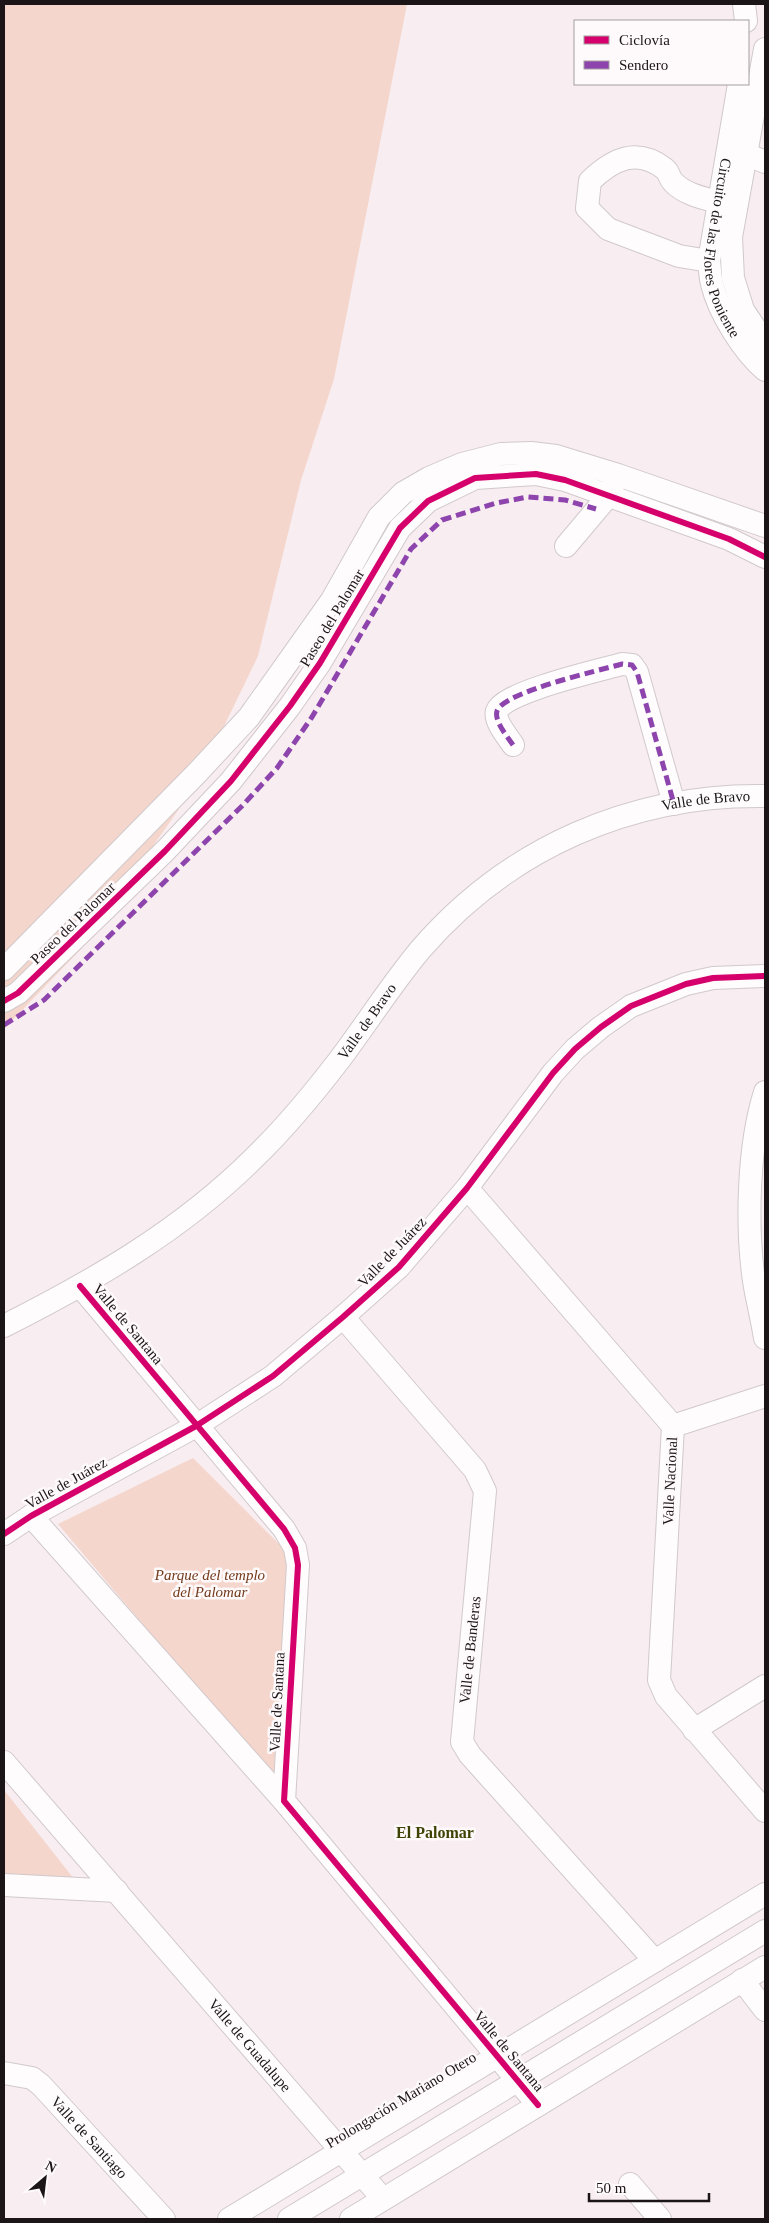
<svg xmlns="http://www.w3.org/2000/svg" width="769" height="2223" font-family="'Times New Roman',serif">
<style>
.green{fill:#f4d6cc}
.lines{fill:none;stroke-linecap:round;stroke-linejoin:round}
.minor-casing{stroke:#d1c9cb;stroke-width:24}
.minor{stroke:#fefcfd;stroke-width:22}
.quiet{stroke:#8e44ad;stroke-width:5;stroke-dasharray:10 5;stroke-linecap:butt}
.cycleway-casing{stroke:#fefafb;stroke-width:9}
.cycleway{stroke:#d6006c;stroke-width:6}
.labels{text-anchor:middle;stroke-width:5;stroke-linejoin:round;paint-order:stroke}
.street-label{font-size:15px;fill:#1c1517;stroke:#fefafb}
.park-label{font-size:15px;font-style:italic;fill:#73391a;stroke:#fefafb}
.neighbourhood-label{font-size:16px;font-weight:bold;fill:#3e4202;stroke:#fefafb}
</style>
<rect width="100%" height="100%" fill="#f8edf0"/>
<!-- green -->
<g class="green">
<path d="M4 4H407L334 379 301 480 258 656 195 786 81 949 4 1029Z"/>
<path d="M193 1458 289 1554 277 1783 58 1524Z"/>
<path d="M4 1790 78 1884 4 1879Z"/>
</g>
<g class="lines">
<!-- minor casing -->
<g class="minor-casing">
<g id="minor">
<path d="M744 4 746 21"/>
<path d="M765 49 731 237 733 278 743 310 765 343"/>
<path id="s1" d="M739 84 709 261C710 268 710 277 712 284 719 313 743 351 765 370"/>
<path d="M746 154 765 162"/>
<path d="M709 261 679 256 608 229 587 208 590 181C613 159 637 147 665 169 669 172 669 178 673 182 684 194 703 198 718 202"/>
<path d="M566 546 609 495 614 483"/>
<path d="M513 745C507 736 494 721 497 711 503 692 601 670 622 664L632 665 637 672 674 804"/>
<path d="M4 969 197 773 249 717 332 600 379 517 403 493 429 478 462 464 501 454 531 453 556 456 618 475 765 526"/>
<path d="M4 1001 18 993 165 851 231 781 290 706 320 663 400 528 428 501 475 478 536 474 565 480 729 539 765 557"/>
<path d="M765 1092C748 1146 746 1225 754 1281 757 1300 762 1319 765 1338"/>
<path d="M467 1188 673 1426 659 1680 666 1696 765 1811"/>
<path d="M80 1286 284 1529 295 1548 298 1565 284 1801 538 2105"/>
<path d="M343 1317 475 1470 485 1491 462 1742 470 1755 655 1961"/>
<path id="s2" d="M4 1326C95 1280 182 1230 255 1157 286 1127 314 1093 340 1059 367 1023 391 985 420 950 508 848 631 794 765 796"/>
<path d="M673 1426 765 1396"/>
<path d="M31 1516 284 1801"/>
<path d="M4 1534 31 1516 196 1426 273 1376 343 1317 399 1267 467 1188 553 1073 575 1049 601 1027 631 1006 686 984 713 978 765 976"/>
<path d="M694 1730 765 1686"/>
<path id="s3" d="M4 1762 383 2199"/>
<path d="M4 1885 117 1891"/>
<path d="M742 1980 765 2010"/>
<path id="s4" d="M4 2073 32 2078 41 2085 164 2219"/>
<path d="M630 2184 660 2219"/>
<path d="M229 2219 765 1894"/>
<path d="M289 2219 765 1931"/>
<path d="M351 2219 765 1967"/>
</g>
</g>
<!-- minor -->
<use href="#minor" class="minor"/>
<!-- quiet -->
<g class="quiet">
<path d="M513 745C507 736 494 721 497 711 503 692 601 670 622 664L632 665 637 672 674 804"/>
<path d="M4 1025 44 1000 242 806 277 768 312 717 411 549 442 520 496 503 528 497 565 500 596 509"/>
</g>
<!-- cycleway casing -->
<g class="cycleway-casing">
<g id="cycleway">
<path d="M4 1001 18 993 165 851 231 781 290 706 320 663 400 528 428 501 475 478 536 474 565 480 729 539 765 557"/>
<path d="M80 1286 284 1529 295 1548 298 1565 284 1801 538 2105"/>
<path d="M4 1534 31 1516 196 1426 273 1376 343 1317 399 1267 467 1188 553 1073 575 1049 601 1027 631 1006 686 984 713 978 765 976"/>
</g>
</g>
<!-- cycleway -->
<use href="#cycleway" class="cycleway"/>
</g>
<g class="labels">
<!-- street labels -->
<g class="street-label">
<text dy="5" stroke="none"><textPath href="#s1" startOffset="168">Circuito de las Flores Poniente</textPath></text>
<text transform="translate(332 618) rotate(-59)" y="5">Paseo del Palomar</text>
<text dy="5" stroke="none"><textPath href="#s2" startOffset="900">Valle de Bravo</textPath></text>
<text transform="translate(73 923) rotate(-44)" y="5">Paseo del Palomar</text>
<text dy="5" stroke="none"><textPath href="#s2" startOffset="480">Valle de Bravo</textPath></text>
<text transform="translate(392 1252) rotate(-46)" y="5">Valle de Juárez</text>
<text transform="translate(128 1324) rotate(50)" y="5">Valle de Santana</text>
<text transform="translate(670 1481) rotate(-87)" y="5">Valle Nacional</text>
<text transform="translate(66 1483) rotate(-29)" y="5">Valle de Juárez</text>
<text transform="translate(470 1650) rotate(-84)" y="5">Valle de Banderas</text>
<text transform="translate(277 1702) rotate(-87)" y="5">Valle de Santana</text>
<text dy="5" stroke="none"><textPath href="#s3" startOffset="375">Valle de Guadalupe</textPath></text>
<text transform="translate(509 2051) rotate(50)" y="5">Valle de Santana</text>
<text transform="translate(401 2100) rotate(-31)" y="5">Prolongación Mariano Otero</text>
<text dy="5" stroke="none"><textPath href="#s4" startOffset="111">Valle de Santiago</textPath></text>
</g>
<!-- park labels -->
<g class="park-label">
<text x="210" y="1580">Parque del templo<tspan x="210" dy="17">del Palomar</tspan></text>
</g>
<!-- neighbourhood labels -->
<g class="neighbourhood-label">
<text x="435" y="1838">El Palomar</text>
</g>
</g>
<!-- border -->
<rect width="769" height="2223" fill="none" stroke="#1c1517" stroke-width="10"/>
<!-- legend -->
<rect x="574" y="20" width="175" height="65" fill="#fefafb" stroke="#a49ea0"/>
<rect x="584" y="36" width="25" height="8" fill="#d6006c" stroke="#a49ea0"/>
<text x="619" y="45" font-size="15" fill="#1c1517">Ciclovía</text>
<rect x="584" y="61" width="25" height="8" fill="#8e44ad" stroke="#a49ea0"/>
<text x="619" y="70" font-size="15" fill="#1c1517">Sendero</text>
<!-- north arrow -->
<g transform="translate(45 2178) rotate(28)" stroke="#fefafb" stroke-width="4" paint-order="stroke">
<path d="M0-4L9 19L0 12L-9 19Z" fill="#1c1517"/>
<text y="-8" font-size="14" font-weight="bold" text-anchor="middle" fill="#1c1517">N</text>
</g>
<!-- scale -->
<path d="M589 2193v8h120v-8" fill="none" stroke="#1c1517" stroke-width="2.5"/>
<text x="596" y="2193" font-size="15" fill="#1c1517" stroke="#fefafb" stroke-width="4" paint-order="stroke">50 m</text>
</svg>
